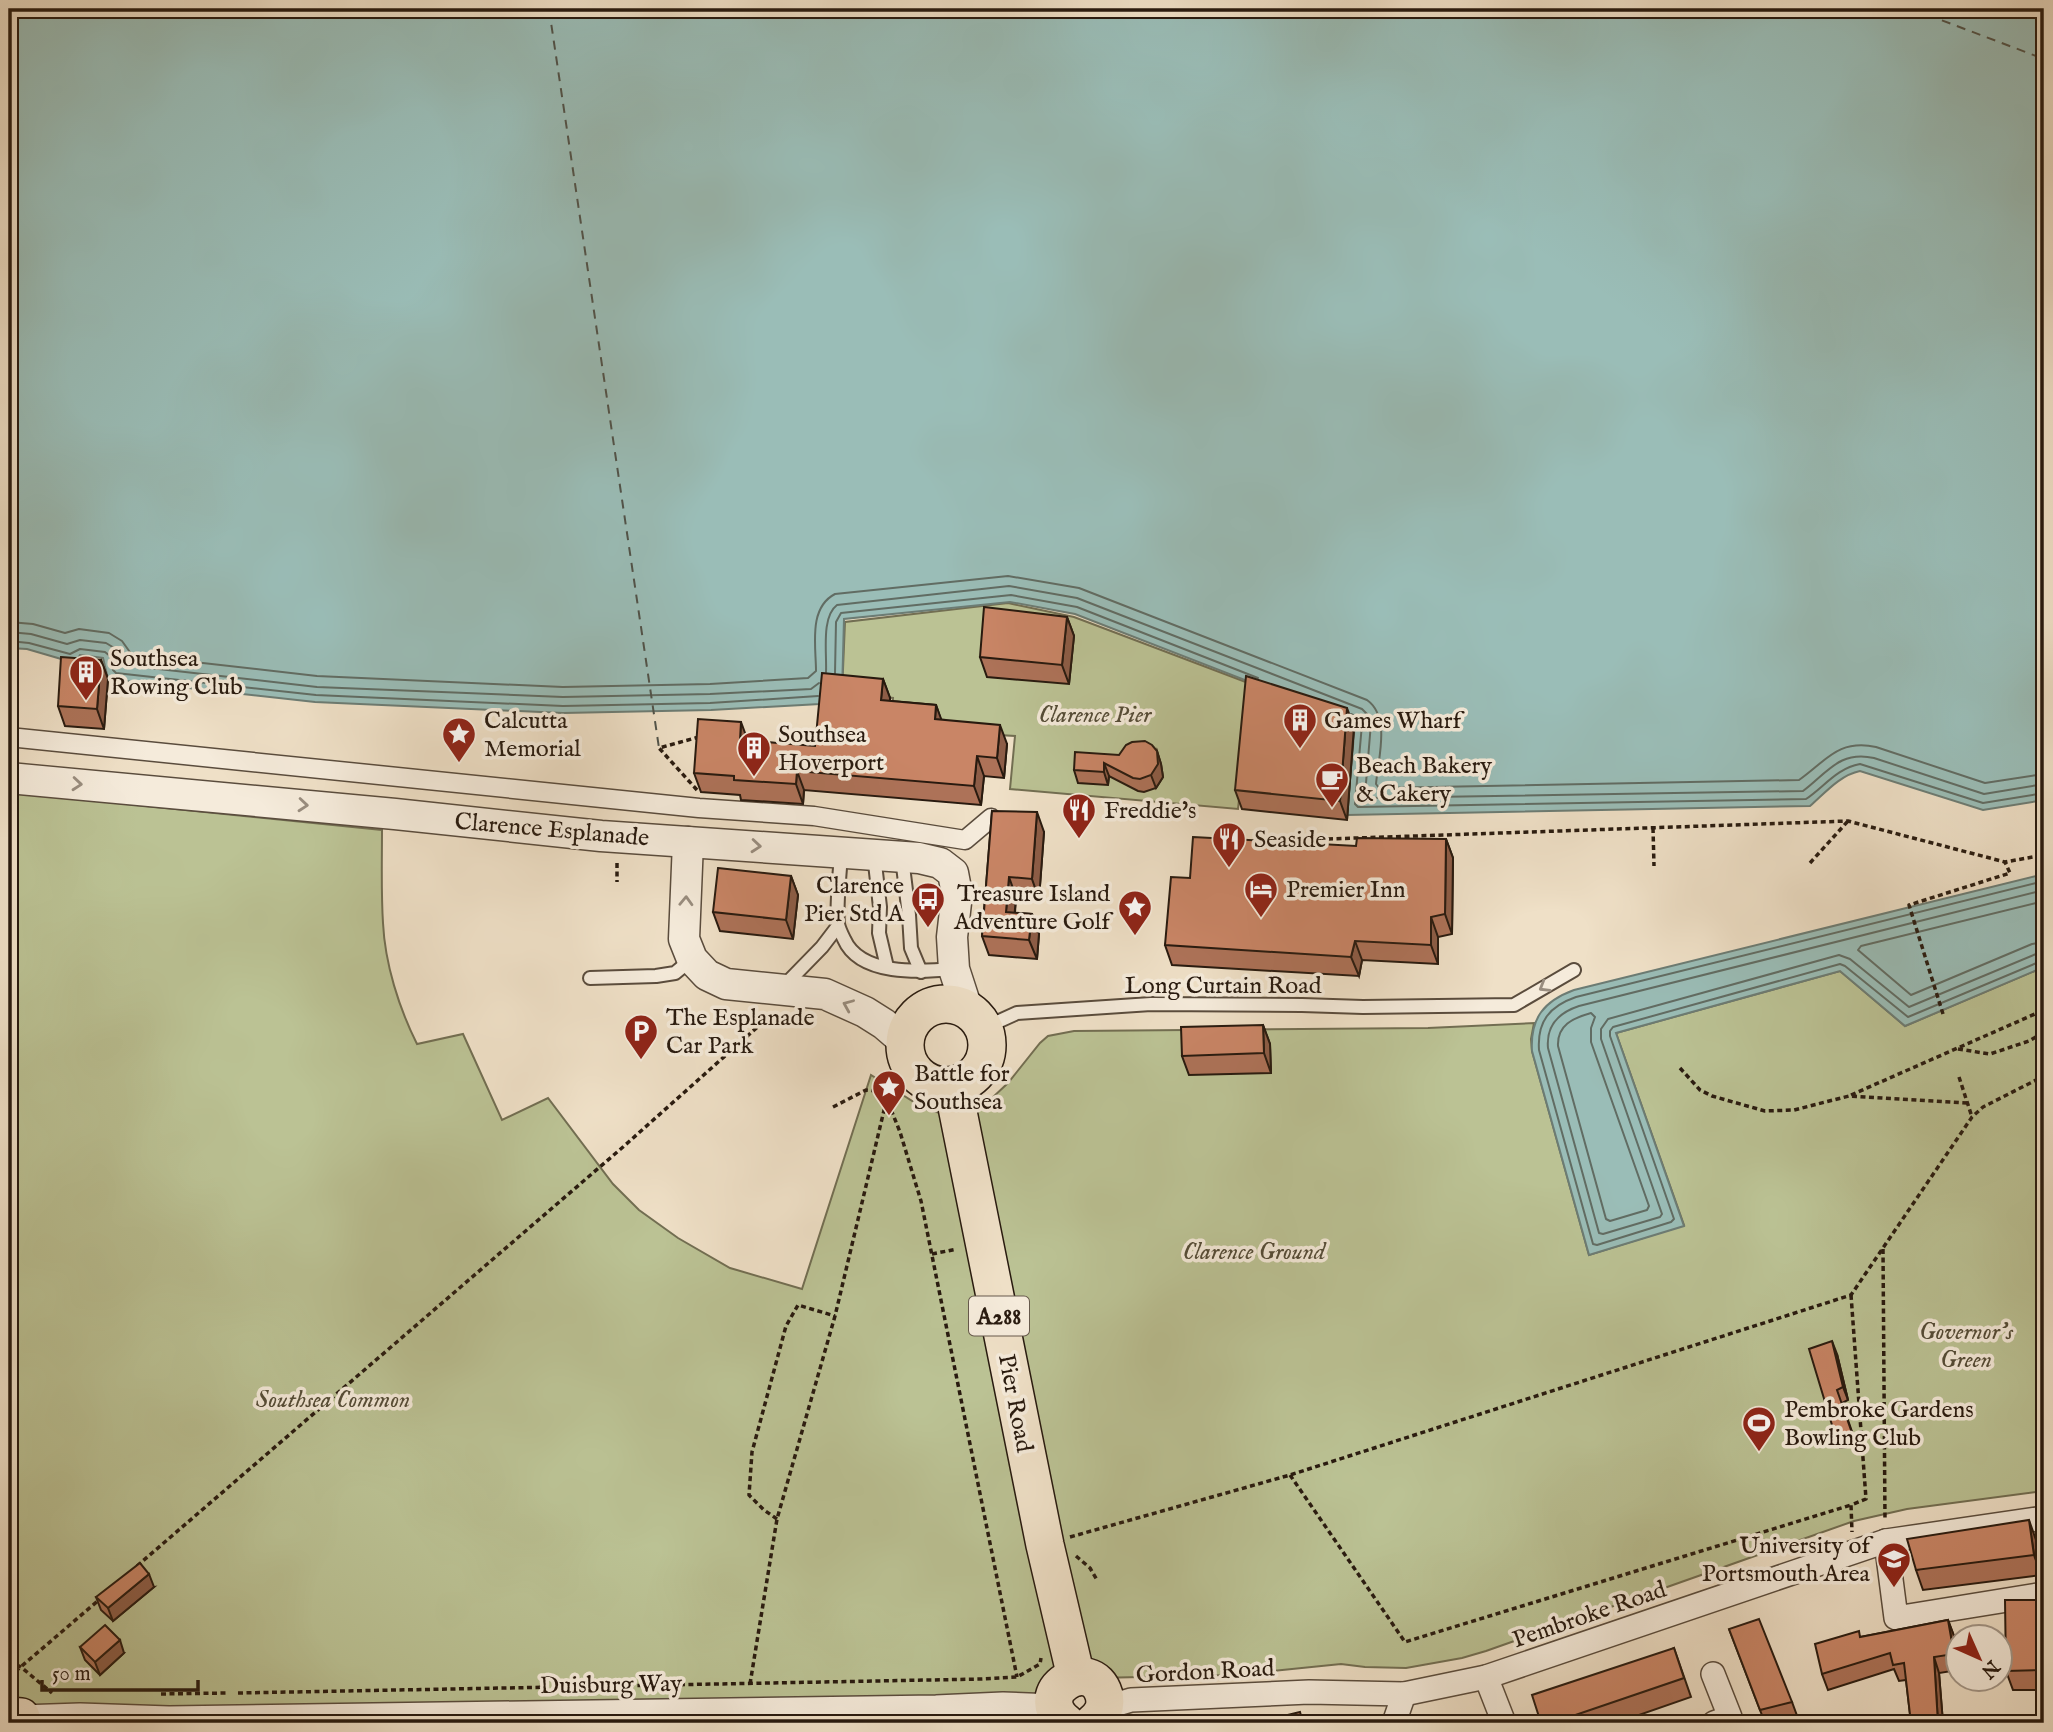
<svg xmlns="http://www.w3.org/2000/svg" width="2053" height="1732" font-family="'IM FELL English',serif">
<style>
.green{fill:#bbc294;stroke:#726e52;stroke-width:2}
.water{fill:#9abdb7;stroke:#6c7c74;stroke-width:2}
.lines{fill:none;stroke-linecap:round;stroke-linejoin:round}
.shore{stroke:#616c63;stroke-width:2}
.ferry{stroke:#50534a;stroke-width:2;stroke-dasharray:9 7;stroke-linecap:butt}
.service-casing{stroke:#5a4c3d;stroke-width:16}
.pedestrian-casing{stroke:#5a4c3d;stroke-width:21}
.minor-casing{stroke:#5a4c3d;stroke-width:26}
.tertiary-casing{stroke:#5a4c3d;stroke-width:33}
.primary-casing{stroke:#281a0f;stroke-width:40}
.path{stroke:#281a0f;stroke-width:3.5;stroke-dasharray:5 3.5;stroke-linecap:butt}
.service{stroke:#f5ebdb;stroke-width:12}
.pedestrian{stroke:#f5ebdb;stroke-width:18}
.minor{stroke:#f5ebdb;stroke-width:23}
.tertiary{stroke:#f5ebdb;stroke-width:30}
.primary{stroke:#efe0c7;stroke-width:37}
.wall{fill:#ad7258;stroke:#281a0f;stroke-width:2}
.shaded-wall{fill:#8d5d47;stroke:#281a0f;stroke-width:2}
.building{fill:#c98566;stroke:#281a0f;stroke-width:2}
.oneway{stroke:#998d7f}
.labels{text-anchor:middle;stroke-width:7;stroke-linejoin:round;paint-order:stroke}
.shield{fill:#f5ebdb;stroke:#66594c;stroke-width:2}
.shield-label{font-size:23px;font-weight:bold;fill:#281a0f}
.poi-label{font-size:24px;fill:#281a0f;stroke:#f5ebdb;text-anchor:start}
.park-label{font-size:24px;font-style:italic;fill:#544c37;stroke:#f5ebdb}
.street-label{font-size:24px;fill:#281a0f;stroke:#f5ebdb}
</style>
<rect width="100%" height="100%" fill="#efe0c7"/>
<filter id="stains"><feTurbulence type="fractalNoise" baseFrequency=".00286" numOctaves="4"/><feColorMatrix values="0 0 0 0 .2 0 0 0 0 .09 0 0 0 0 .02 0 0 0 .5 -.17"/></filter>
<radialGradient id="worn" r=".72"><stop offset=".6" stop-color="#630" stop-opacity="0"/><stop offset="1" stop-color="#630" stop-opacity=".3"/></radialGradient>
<!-- green -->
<g class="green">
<path d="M1008 603 1074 617 1251 684 1238 809 1010 789 1015 736 947 732 945 720 892 715 893 698 842 693 845 622Z"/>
<path d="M9 792 382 830C382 861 381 892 383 923 385 964 399 1008 417 1044L463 1034 502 1120 548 1098 613 1184 639 1210 678 1238 730 1268 802 1289 871 1075 925 1109 940 1113 975 1109 991 1099 1008 1083 1040 1043 1048 1036 1074 1031 1428 1028 1534 1023 1531 1039 1532 1051 1589 1255 1684 1225 1616 1033 1840 971 1905 1026 2044 967V1491L1907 1509 1854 1521 1486 1651 1462 1658 1406 1668 1365 1667 1341 1664 1234 1675 1049 1679 1058 1723H9Z"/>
</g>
<!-- water -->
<g class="water">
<path d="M9 9H2044V800L1983 810 1860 771C1840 775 1825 793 1810 806L1347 815 1355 723 1075 614 1010 602 844 619 842 693 820 704 711 710 563 713 315 702 108 679 103 658 80 655 75 663 27 649 9 648Z"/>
<path d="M2044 874V967L1905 1026 1840 971 1616 1033 1684 1226 1589 1255 1532 1051C1530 1018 1544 1001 1574 990Z"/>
</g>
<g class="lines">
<!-- shore -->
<g class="shore">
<path d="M9 622 33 624 65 633 79 629 109 633 122 641 132 655 317 676 563 687 710 684 808 678 816 671C816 646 808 608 835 594L1008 576 1079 588 1367 700C1391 717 1378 759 1376 784L1379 788 1799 780C1826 761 1838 739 1876 747L1985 783 2044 774"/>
<path d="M9 632 31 634 67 644 80 640 106 643 116 649 123 665 317 687 563 697 710 694 811 689 819 683"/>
<path d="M9 641 29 643 70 654 80 649 105 652 110 656 113 670 116 673 316 695 563 706 710 703 818 696"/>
<path d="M826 672C827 653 821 617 837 605L1009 586 1077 598 1362 709 1368 715 1371 723 1365 795 1368 798 1803 791C1827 773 1840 750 1874 758L1984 794 2044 784"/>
<path d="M835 673 836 622 841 613 1011 595 1077 607 1258 678"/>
<path d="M1351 714 1359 718 1362 724 1355 804 1358 807 1806 799C1824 787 1837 768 1860 764L1983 803 2044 793"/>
<path d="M2044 881 1576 997C1550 1006 1537 1021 1539 1050L1593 1244 1597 1245 1671 1222 1674 1219 1610 1036V1031L1613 1027 1840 964 1845 966 1908 1017 2039 962 2044 961"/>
<path d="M2044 890 1579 1006C1558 1013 1546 1026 1548 1048L1599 1233 1603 1234 1660 1217 1662 1214 1601 1039V1029L1608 1019 1839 955 1850 959 1909 1007 2036 954 2044 953"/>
<path d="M2044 901 1861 946 1858 950 1911 995 2032 944 2044 942"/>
<path d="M1591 1013 1595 1017 1591 1028V1042L1649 1206 1647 1210 1610 1221 1606 1219 1558 1046C1557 1025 1573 1018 1591 1013Z"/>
</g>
<!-- ferry -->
<g class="ferry">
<path d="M549 9 659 748"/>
<path d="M1912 9 2044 59"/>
</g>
<!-- service casing -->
<g class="service-casing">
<g id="service">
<path d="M841 853C840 874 836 903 838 924 839 929 842 935 844 939 860 976 920 972 953 969"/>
<path d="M874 855 880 907 879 933 887 967"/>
<path d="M902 858 909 915 911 948 921 972"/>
<path d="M590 978 656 976 675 973 692 959"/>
<path d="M782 988 822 947 838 926"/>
<path d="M984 1028 1017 1013 1151 1004 1302 1005 1363 1007 1514 1005 1574 970"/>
</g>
</g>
<!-- pedestrian casing -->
<g class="pedestrian-casing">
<path id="pedestrian" d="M9 737 699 808 814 816 965 840 991 818"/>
</g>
<!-- minor casing -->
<g class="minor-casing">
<g id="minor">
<path d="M1886 1541 1896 1618 2044 1594"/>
<path d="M1713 1674 1730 1717 1714 1723"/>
<path d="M1486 1677 1504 1723"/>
<path d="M1104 1708 1131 1700 1309 1692 1404 1694 1486 1677 1886 1541 2044 1518"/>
<path d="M21 1717 80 1715 169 1718 936 1707 1003 1704 1054 1706"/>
<path d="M1394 1723 1404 1694"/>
</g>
</g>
<!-- tertiary casing -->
<g class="tertiary-casing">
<g id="tertiary">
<path d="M9 778 395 814 601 836 919 858 940 863 953 873 957 894 952 937 954 969 967 1009"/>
<path d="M688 842 684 939 692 959 707 975 726 984 825 994 865 1012 884 1024 905 1042"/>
</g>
</g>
<!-- primary casing -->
<g class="primary-casing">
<g id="primary">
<circle cx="946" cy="1045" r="41"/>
<path d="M953 1087 1045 1545 1076 1677"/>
<path d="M9 1716 21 1717V1723"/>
<path d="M1066 1723C1027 1692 1092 1653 1104 1695 1107 1707 1102 1716 1093 1723"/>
</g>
</g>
<!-- path -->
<g class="path">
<path d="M697 790 659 748 699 737"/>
<path d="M1653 828 1654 866"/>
<path d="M1328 839 1848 821 2005 862 2044 855"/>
<path d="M617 863V882"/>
<path d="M1810 863 1848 821"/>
<path d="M1943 1014 1909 905 2010 873 2005 862"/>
<path d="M1958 1049 1990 1054 2029 1041 2044 1032"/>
<path d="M1680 1068 1700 1090 1712 1096 1765 1111 1794 1110 1849 1096 1967 1103"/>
<path d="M1959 1077 1972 1117"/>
<path d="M1851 1095 2044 1010"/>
<path d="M888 1102 900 1132 921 1201 1017 1677"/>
<path d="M833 1107 866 1090 889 1092"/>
<path d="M1883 1249 1885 1521"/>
<path d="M932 1254 957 1249"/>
<path d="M1851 1295 1866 1499 1851 1505 1852 1532"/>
<path d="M1290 1475 1405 1642 1851 1505"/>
<path d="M777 1519 764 1510 749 1495 752 1452 786 1326 798 1305 835 1316"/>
<path d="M1070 1537 1290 1475 1851 1295 1972 1117 1983 1107 2044 1076"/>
<path d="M1076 1556 1090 1568 1097 1580"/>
<path d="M137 1566 623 1147 772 1014"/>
<path d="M9 1661 21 1667 52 1693"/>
<path d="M9 1677 100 1599"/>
<path d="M750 1684 777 1519 835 1316 891 1081"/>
<path d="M238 1693 982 1679 1017 1677 1040 1664 1041 1658"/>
<path d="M161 1694 227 1693"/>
</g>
<!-- service -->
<use href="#service" class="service"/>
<!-- pedestrian -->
<use href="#pedestrian" class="pedestrian"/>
<!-- minor -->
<use href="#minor" class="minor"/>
<!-- tertiary -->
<use href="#tertiary" class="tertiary"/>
<!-- primary -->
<use href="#primary" class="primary"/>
</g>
<!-- wall -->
<g class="wall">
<path d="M1067 617 1074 636 1069 684 987 677 980 657Z"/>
<path d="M101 660 108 679 104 729 65 726 58 706Z"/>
<path d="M883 679 890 698V701L936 705 941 720 1007 744 1004 778 984 776 981 805 804 790 803 804 741 800 740 795 701 792 694 773 748 741 815 746Z"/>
<path d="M1354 727 1347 820 1242 809 1235 790Z"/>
<path d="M1157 751 1161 764 1163 777 1156 788 1144 792 1138 791 1109 776 1108 785 1078 783 1074 770 1119 755Z"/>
<path d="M992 811 1044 832 1039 899 1016 897 1015 913 1032 914 1039 934 1037 959 989 955 982 936Z"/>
<path d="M1446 839 1453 858 1452 934 1438 937V964L1362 960 1359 976 1172 965 1165 945 1190 878 1356 846Z"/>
<path d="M791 876 798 895 793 939 720 931 713 912Z"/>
<path d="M1263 1025 1270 1044 1271 1073 1189 1075 1182 1056Z"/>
<path d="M1837 1354 1848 1400 1842 1403 1857 1446 1840 1448 1835 1435Z"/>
<path d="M2036 1540 2041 1575 1923 1590 1916 1570Z"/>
<path d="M154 1587 113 1621 101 1610 96 1597Z"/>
<path d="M2044 1617V1690H2013L2006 1671Z"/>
<path d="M1948 1620 1954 1636 1958 1662V1670L1939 1673 1943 1723H1911L1906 1680 1899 1681 1894 1669 1828 1690 1822 1674 1861 1637Z"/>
<path d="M1729 1629 1792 1702 1799 1721 1792 1723H1765Z"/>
<path d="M80 1647 124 1653 100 1675 85 1660Z"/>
<path d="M1674 1648 1691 1697 1616 1723H1541Z"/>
</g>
<!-- shaded-wall -->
<g class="shaded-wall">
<path d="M1067 617 1074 636 1069 684 1062 665Z"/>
<path d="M101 660 108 679 104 729 97 709Z"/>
<path d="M883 679 890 698 889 720 881 700Z"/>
<path d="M936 705 943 724 935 719Z"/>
<path d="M1347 708 1354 727 1347 820 1340 801Z"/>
<path d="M741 722 748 741 740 740Z"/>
<path d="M1000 725 1007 744 1004 778 997 758Z"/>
<path d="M1157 751 1161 764 1163 777 1156 788 1151 775Z"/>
<path d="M977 756 984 776 981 805 974 786Z"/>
<path d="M1104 763 1109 776 1108 785 1104 772Z"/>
<path d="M797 771 804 790 803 804 796 784Z"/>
<path d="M1037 812 1044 832 1039 899 1032 879Z"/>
<path d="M1446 839 1453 858 1452 934 1445 914Z"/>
<path d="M791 876 798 895 793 939 786 920Z"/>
<path d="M1009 877 1016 897 1013 932 1006 912Z"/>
<path d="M1032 914 1039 934 1037 959 1029 940Z"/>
<path d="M1431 917 1438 937V964L1431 945Z"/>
<path d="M1355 941 1362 960 1359 976 1351 957Z"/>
<path d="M1263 1025 1270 1044 1271 1073 1264 1053Z"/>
<path d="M1832 1341 1837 1354 1848 1400 1843 1387Z"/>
<path d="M2029 1520 2036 1540 2041 1575 2034 1555Z"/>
<path d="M149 1574 154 1587 113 1621 108 1608Z"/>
<path d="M2038 1600 2044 1617V1685L2039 1670Z"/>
<path d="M1948 1620 1954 1636 1958 1665 1954 1654Z"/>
<path d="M120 1640 124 1653 100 1675 95 1662Z"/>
<path d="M1934 1657 1939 1673 1943 1723H1938Z"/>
</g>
<!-- building -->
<g class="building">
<path d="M984 607 1067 617 1062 665 980 657Z"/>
<path d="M61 657 101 660 97 709 58 706Z"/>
<path d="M822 673 883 679 881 700 936 705 935 719 1000 725 997 758 977 756 974 786 797 771 796 784 734 780V776L694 773 698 719 741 722 740 740 815 746Z"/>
<path d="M1246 676 1347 708 1340 801 1235 790Z"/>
<path d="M1145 741 1152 745 1157 751 1158 764 1151 775 1140 779 1133 778 1104 763V772L1074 770 1075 752 1119 755 1126 745 1132 742Z"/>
<path d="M992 811 1037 812 1032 879 1009 877 1006 912 1032 914 1029 940 982 936Z"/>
<path d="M1193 837 1356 846 1357 838 1446 839 1445 914 1431 917V945L1355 941 1351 957 1165 945 1171 877 1190 878Z"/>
<path d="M718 868 791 876 786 920 713 912Z"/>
<path d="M1263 1025 1264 1053 1182 1056 1181 1027Z"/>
<path d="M1832 1341 1843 1387 1837 1390 1852 1433 1835 1435 1809 1349Z"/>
<path d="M2029 1520 2034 1555 1916 1570 1907 1539Z"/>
<path d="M140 1563 149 1574 108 1608 96 1597Z"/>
<path d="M2005 1600H2038L2039 1670 2006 1671Z"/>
<path d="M1759 1619 1792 1702 1760 1710 1729 1629Z"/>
<path d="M1948 1620 1954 1654 1934 1657 1938 1723H1911L1904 1663 1893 1665 1890 1653 1822 1674 1815 1644 1859 1631 1860 1637Z"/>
<path d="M105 1625 120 1640 95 1662 80 1647Z"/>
<path d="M1674 1648 1684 1678 1552 1723H1541L1532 1695Z"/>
<path d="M1300 1712 1303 1723H1264L1263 1721Z"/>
</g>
<!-- one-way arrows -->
<defs><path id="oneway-chevron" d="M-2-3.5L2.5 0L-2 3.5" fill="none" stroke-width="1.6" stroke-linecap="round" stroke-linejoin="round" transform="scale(1.75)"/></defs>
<g class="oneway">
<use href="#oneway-chevron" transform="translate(77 784) rotate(5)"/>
<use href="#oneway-chevron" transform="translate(303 805) rotate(5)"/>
<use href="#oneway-chevron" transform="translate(756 846) rotate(5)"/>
<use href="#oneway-chevron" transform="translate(686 901) rotate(-88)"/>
<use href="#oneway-chevron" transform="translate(1544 987) rotate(149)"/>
<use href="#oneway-chevron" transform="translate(848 1005) rotate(-157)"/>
</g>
<!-- icons -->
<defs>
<g id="building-pin" transform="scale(1.75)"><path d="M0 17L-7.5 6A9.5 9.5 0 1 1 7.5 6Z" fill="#8f2418" stroke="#f5ebdb"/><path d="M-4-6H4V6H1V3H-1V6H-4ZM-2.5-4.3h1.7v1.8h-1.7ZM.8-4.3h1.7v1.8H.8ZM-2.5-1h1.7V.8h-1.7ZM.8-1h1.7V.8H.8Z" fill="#fff"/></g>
<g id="sight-pin" transform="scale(1.75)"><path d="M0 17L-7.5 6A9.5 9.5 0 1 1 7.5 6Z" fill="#8f2418" stroke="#f5ebdb"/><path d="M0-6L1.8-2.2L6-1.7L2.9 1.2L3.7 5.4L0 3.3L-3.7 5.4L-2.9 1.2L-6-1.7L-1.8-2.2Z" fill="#fff"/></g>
<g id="cafe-pin" transform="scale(1.75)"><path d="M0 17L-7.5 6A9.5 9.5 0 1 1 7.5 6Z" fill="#8f2418" stroke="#f5ebdb"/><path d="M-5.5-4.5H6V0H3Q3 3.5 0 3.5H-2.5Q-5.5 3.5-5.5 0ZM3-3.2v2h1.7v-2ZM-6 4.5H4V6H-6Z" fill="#fff"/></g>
<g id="restaurant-pin" transform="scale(1.75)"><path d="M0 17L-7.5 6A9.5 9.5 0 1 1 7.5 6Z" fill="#8f2418" stroke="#f5ebdb"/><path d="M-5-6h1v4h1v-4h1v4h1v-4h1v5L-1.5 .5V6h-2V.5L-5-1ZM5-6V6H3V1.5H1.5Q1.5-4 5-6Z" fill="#fff"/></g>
<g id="hotel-pin" transform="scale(1.75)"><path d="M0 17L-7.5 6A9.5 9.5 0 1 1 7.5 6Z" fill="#8f2418" stroke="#f5ebdb"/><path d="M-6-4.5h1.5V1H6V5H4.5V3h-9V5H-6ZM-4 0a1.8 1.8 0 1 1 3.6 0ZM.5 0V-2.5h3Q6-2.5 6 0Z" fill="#fff"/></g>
<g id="bus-pin" transform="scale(1.75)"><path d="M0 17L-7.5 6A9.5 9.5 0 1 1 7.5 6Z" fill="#8f2418" stroke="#f5ebdb"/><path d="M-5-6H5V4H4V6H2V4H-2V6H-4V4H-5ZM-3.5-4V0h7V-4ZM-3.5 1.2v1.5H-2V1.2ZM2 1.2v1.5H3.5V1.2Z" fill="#fff"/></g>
<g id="parking-pin" transform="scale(1.75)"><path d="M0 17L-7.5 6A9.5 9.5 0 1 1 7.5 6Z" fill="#8f2418" stroke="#f5ebdb"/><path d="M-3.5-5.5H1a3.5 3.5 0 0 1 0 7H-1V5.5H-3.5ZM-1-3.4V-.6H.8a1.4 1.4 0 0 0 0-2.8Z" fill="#fff"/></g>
<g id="stadium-pin" transform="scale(1.75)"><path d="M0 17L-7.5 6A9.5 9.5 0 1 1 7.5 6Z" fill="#8f2418" stroke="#f5ebdb"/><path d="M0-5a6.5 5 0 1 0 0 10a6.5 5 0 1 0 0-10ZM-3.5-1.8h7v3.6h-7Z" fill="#fff"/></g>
<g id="university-pin" transform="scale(1.75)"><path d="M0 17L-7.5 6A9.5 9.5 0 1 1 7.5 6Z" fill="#8f2418" stroke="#f5ebdb"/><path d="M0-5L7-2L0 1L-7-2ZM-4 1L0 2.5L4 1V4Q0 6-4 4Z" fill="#fff"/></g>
</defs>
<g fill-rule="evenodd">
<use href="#building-pin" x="86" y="672"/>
<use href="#building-pin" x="1300" y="720"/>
<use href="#sight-pin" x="459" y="734"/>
<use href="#building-pin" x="754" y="748"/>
<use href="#cafe-pin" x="1332" y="779"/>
<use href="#restaurant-pin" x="1079" y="810"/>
<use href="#restaurant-pin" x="1229" y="839"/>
<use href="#hotel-pin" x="1261" y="889"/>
<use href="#bus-pin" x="928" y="899"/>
<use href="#sight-pin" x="1135" y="907"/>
<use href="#parking-pin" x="641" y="1031"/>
<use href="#sight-pin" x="889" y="1087"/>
<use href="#stadium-pin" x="1759" y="1423"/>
<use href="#university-pin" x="1894" y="1559"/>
</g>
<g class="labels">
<!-- shield labels -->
<rect class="shield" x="969" y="1296.5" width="60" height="39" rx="5"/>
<g class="shield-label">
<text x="999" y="1324">A288</text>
</g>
<!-- poi labels -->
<g class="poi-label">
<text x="110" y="666">Southsea<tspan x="110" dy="28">Rowing Club</tspan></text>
<text x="484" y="728">Calcutta<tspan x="484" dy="28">Memorial</tspan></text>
<text x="1324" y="728">Games Wharf</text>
<text x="778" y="742">Southsea<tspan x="778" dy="28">Hoverport</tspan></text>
<text x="1356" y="773">Beach Bakery<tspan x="1356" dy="28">&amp; Cakery</tspan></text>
<text x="1104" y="818">Freddie's</text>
<text x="1254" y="847">Seaside</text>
<text x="904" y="893" text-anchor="end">Clarence<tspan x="904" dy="28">Pier Std A</tspan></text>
<text x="1286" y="897">Premier Inn</text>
<text x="1110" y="901" text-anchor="end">Treasure Island<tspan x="1110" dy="28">Adventure Golf</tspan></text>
<text x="666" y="1025">The Esplanade<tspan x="666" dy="28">Car Park</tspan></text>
<text x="914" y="1081">Battle for<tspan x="914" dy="28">Southsea</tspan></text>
<text x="1784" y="1417">Pembroke Gardens<tspan x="1784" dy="28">Bowling Club</tspan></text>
<text x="1870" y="1553" text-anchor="end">University of<tspan x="1870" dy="28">Portsmouth Area</tspan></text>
</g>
<!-- park labels -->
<g class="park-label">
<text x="1095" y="722">Clarence Pier</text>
<text x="1254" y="1259">Clarence Ground</text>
<text x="1966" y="1339">Governor's<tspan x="1966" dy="28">Green</tspan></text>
<text x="333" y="1407">Southsea Common</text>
</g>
<!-- street labels -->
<g class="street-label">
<text transform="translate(552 829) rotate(5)" y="8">Clarence Esplanade</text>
<text x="1223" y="993">Long Curtain Road</text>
<text transform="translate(1016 1403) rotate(79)" y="8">Pier Road</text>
<text transform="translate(1589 1614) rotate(-19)" y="8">Pembroke Road</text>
<text transform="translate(1205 1671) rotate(-3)" y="8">Gordon Road</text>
<text transform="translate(611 1684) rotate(-1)" y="8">Duisburg Way</text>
</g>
</g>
<!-- margin -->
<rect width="2053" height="1732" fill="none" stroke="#efe0c7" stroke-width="35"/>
<rect x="10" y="10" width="2032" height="1711" fill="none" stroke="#281a0f" stroke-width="3.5"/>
<rect x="18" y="18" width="2018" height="1697" fill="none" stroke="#281a0f" stroke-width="2"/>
<!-- north arrow -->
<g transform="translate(1979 1658) rotate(135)"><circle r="33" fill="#f5ebdb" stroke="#a39789" stroke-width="2"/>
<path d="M0-5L12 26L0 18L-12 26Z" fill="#8f2418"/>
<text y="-10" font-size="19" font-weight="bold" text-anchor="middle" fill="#281a0f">N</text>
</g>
<!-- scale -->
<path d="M42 1680v10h156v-10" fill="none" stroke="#281a0f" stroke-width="3.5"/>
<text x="52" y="1680" font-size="21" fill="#281a0f" stroke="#f5ebdb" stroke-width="5" paint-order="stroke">50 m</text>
<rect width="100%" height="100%" filter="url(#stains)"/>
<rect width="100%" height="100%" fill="url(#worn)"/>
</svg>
